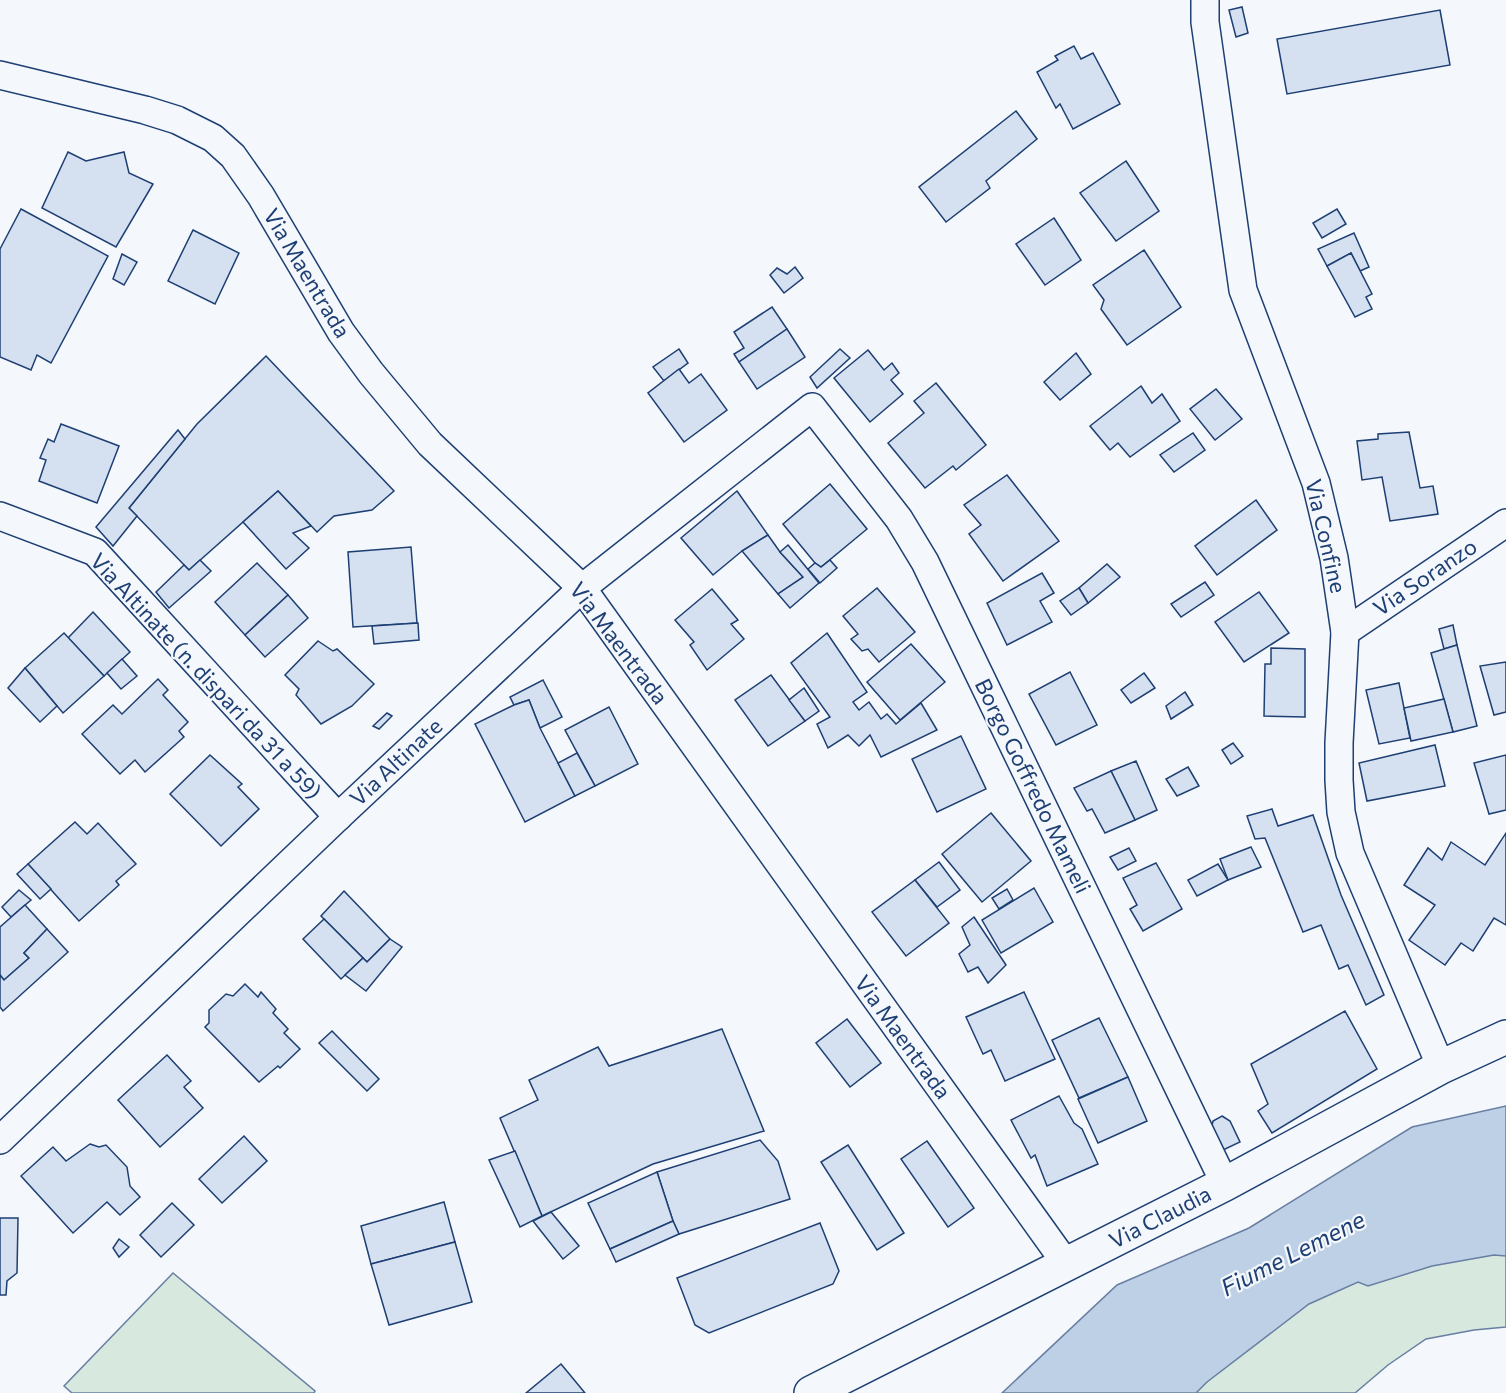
<svg xmlns="http://www.w3.org/2000/svg" width="1506" height="1393" font-family="Commissioner,sans-serif">
<style>
.green{fill:#d7e8df;stroke:#687fa3;stroke-width:1.5}
.water{fill:#bed0e5;stroke:#687fa3;stroke-width:1.5}
.building{fill:#d5e0f0;stroke:#1d3f73;stroke-width:1.5}
.lines{fill:none;stroke-linecap:round;stroke-linejoin:round}
.minor-casing{stroke:#1d3f73;stroke-width:30}
.tertiary-casing{stroke:#1d3f73;stroke-width:36}
.minor{stroke:#f4f7fb;stroke-width:27}
.tertiary{stroke:#f4f7fb;stroke-width:33}
.labels{text-anchor:middle;stroke-width:4.5;stroke-linejoin:round;paint-order:stroke}
.street-label{font-size:22px;fill:#1d3f73;stroke:#f4f7fb}
.water-label{font-size:24px;font-style:italic;fill:#1d3f73;stroke:#f4f7fb}
</style>
<rect width="100%" height="100%" fill="#f4f7fb"/>
<!-- green -->
<g class="green">
<path d="M1506 1144V1327L1474 1330 1426 1339 1388 1365 1355 1393H1081Z"/>
<path d="M173 1273 315 1391 314 1393H72L64 1386Z"/>
</g>
<!-- water -->
<path class="water" d="M1506 1106V1256L1494 1255 1432 1266 1368 1286 1358 1282 1309 1304 1207 1382 1196 1393H1002L1117 1285 1249 1228 1412 1127Z"/>
<!-- building -->
<g class="building">
<path d="M1242 7 1248 33 1236 37 1229 10Z"/>
<path d="M1440 10 1450 65 1287 94 1277 39Z"/>
<path d="M1074 46 1081 59 1093 53 1120 104 1073 129 1060 104 1056 108 1037 72 1058 60 1055 56Z"/>
<path d="M1016 111 1037 139 986 181 990 188 946 222 919 187Z"/>
<path d="M68 152 86 161 124 152 129 173 153 184 116 247 42 208Z"/>
<path d="M1126 161 1159 211 1116 241 1080 193Z"/>
<path d="M21 209 108 256 51 363 37 355 31 370 0 357V249Z"/>
<path d="M1337 209 1346 224 1322 238 1313 223Z"/>
<path d="M1054 218 1081 260 1045 285 1016 244Z"/>
<path d="M193 230 239 253 215 304 168 281Z"/>
<path d="M1354 233 1369 267 1360 271 1351 253 1327 266 1318 249Z"/>
<path d="M1144 250 1181 307 1127 345 1101 309 1104 300 1093 285Z"/>
<path d="M1351 253 1372 294 1366 297 1372 309 1355 317 1327 266Z"/>
<path d="M122 254 137 262 124 285 113 279Z"/>
<path d="M795 267 803 278 784 293 770 275 777 268 787 274Z"/>
<path d="M772 307 787 329 739 362 734 354 744 348 734 332Z"/>
<path d="M787 329 805 357 757 389 739 362Z"/>
<path d="M679 349 688 363 664 381 653 367Z"/>
<path d="M840 349 850 358 817 388 810 377Z"/>
<path d="M868 350 884 370 892 363 899 373 891 380 903 394 870 422 834 378Z"/>
<path d="M1076 353 1091 374 1060 400 1044 382Z"/>
<path d="M266 356 394 491 372 510 334 516 317 532 278 491 189 570 129 508 197 424Z"/>
<path d="M679 369 689 383 701 374 727 410 684 442 648 393Z"/>
<path d="M936 383 986 445 956 470 953 466 925 488 888 443 924 413 914 401Z"/>
<path d="M1141 386 1152 403 1162 394 1180 421 1130 457 1118 443 1110 450 1090 426Z"/>
<path d="M1216 389 1242 419 1215 440 1190 409Z"/>
<path d="M61 424 119 446 97 503 39 481 46 460 40 458 48 439 54 442Z"/>
<path d="M178 430 185 439 129 508 137 516 113 546 96 527Z"/>
<path d="M1409 432 1420 488 1433 486 1438 514 1390 521 1382 477 1362 480 1357 441 1378 439V434Z"/>
<path d="M1193 433 1205 450 1174 472 1160 455Z"/>
<path d="M1007 475 1059 541 1003 581 969 534 981 525 964 505Z"/>
<path d="M830 484 867 529 821 567 815 563 783 524Z"/>
<path d="M278 491 311 526 293 533 309 548 286 569 243 522Z"/>
<path d="M737 491 768 535 742 551 713 575 681 538Z"/>
<path d="M1256 500 1277 530 1217 575 1195 546Z"/>
<path d="M768 535 780 552 803 577 778 594 742 551Z"/>
<path d="M788 545 819 583 790 608 778 594 803 577 780 552Z"/>
<path d="M411 547 417 623 353 627 348 552Z"/>
<path d="M200 560 211 571 169 608 156 592 184 565 189 570Z"/>
<path d="M830 560 837 568 820 583 808 569 815 563 821 567Z"/>
<path d="M257 563 288 595 245 635 215 602Z"/>
<path d="M1107 564 1120 577 1088 603 1079 588Z"/>
<path d="M1042 573 1054 593 1040 601 1052 622 1007 645 987 603Z"/>
<path d="M1205 582 1214 595 1181 617 1171 604Z"/>
<path d="M877 588 915 632 879 662 868 649 862 651 851 639 858 634 843 616Z"/>
<path d="M1079 588 1088 603 1071 615 1060 601Z"/>
<path d="M712 589 738 620 731 624 744 639 707 670 690 645 694 642 675 620Z"/>
<path d="M1259 592 1289 633 1244 662 1215 622Z"/>
<path d="M288 595 308 618 265 657 245 635Z"/>
<path d="M93 612 130 652 104 676 68 638Z"/>
<path d="M418 623 419 640 374 644 372 626Z"/>
<path d="M1453 625 1457 645 1444 649 1439 629Z"/>
<path d="M64 633 104 676 63 713 25 668Z"/>
<path d="M827 633 867 692 853 702 859 710 869 702 881 719 887 714 896 724 921 703 937 730 881 757 870 735 859 746 848 735 828 748 817 724 830 717 791 663Z"/>
<path d="M318 641 333 651 337 649 374 684 352 706 321 724 296 695 299 689 285 675Z"/>
<path d="M911 644 945 682 900 720 867 682Z"/>
<path d="M1457 645 1477 726 1453 732 1431 653Z"/>
<path d="M1271 648 1305 649V717L1264 716 1265 664H1271Z"/>
<path d="M122 659 137 676 121 689 107 673Z"/>
<path d="M1506 662V712L1494 715 1480 666Z"/>
<path d="M25 668 57 706 40 722 8 688Z"/>
<path d="M1070 672 1097 725 1056 745 1029 694Z"/>
<path d="M1144 673 1155 688 1131 703 1121 690Z"/>
<path d="M771 675 805 721 768 746 735 700Z"/>
<path d="M158 679 168 690 163 695 188 722 179 731 184 737 145 772 135 760 120 774 82 734 113 705 122 714Z"/>
<path d="M543 680 562 717 540 728 529 700 514 705 510 697Z"/>
<path d="M1399 683 1410 738 1379 744 1366 690Z"/>
<path d="M804 688 819 711 805 721 789 700Z"/>
<path d="M1185 692 1193 705 1171 719 1166 706Z"/>
<path d="M1444 699 1453 732 1411 741 1404 708Z"/>
<path d="M529 700 540 728 575 796 525 822 475 724 514 705Z"/>
<path d="M609 707 638 764 595 786 565 730Z"/>
<path d="M387 713 392 716 379 729 373 726Z"/>
<path d="M961 736 986 789 937 812 912 759Z"/>
<path d="M1233 743 1243 756 1231 764 1222 750Z"/>
<path d="M1435 745 1445 786 1367 801 1359 763Z"/>
<path d="M577 753 595 786 575 796 558 763Z"/>
<path d="M210 755 242 784 238 787 259 809 221 846 170 794Z"/>
<path d="M1506 755V810L1489 814 1474 763Z"/>
<path d="M1136 761 1157 810 1135 820 1111 771Z"/>
<path d="M1188 767 1199 786 1177 796 1166 779Z"/>
<path d="M1111 771 1135 820 1105 833 1092 809 1087 811 1074 788Z"/>
<path d="M1272 809 1278 826 1313 815 1341 895 1384 995 1366 1005 1348 965 1339 969 1321 925 1303 932 1265 838 1255 839 1247 816Z"/>
<path d="M991 813 1031 861 982 902 942 854Z"/>
<path d="M75 822 87 834 98 823 136 864 116 881 119 885 79 921 28 864Z"/>
<path d="M1506 833V925L1494 918 1473 951 1461 943 1445 965 1409 940 1435 905 1404 885 1428 848 1442 860 1451 842 1485 865Z"/>
<path d="M1251 847 1261 867 1228 880 1220 859Z"/>
<path d="M1129 848 1136 861 1118 870 1110 857Z"/>
<path d="M939 862 960 890 937 907 915 880Z"/>
<path d="M1156 863 1182 909 1143 931 1130 909 1137 905 1123 878Z"/>
<path d="M28 864 51 889 40 899 17 874Z"/>
<path d="M1218 864 1228 880 1197 896 1188 880Z"/>
<path d="M915 880 949 923 906 956 872 912Z"/>
<path d="M1034 888 1053 922 1001 953 982 920Z"/>
<path d="M1007 889 1013 900 999 909 992 898Z"/>
<path d="M19 890 31 900 11 917 2 907Z"/>
<path d="M344 891 390 939 367 962 321 916Z"/>
<path d="M25 905 47 929 24 953 29 958 4 980 0 975V927Z"/>
<path d="M974 917 1006 965 988 983 978 967 968 972 959 954 970 945 962 927Z"/>
<path d="M324 919 363 958 341 979 303 939Z"/>
<path d="M47 929 68 952 3 1011 0 1007V975L4 980 29 958 24 953Z"/>
<path d="M390 939 402 947 366 991 345 975 363 958 367 962Z"/>
<path d="M245 984 258 997 261 992 276 1009 273 1013 288 1029 284 1033 300 1049 280 1068 278 1066 259 1082 205 1027 209 1023V1010L226 994 233 996Z"/>
<path d="M1024 992 1055 1059 1005 1081 991 1050 983 1054 966 1017Z"/>
<path d="M1345 1011 1377 1069 1272 1133 1258 1111 1268 1104 1251 1064Z"/>
<path d="M1099 1018 1128 1077 1079 1098 1052 1040Z"/>
<path d="M847 1019 881 1063 850 1087 816 1043Z"/>
<path d="M722 1029 764 1131 653 1164 542 1216 500 1118 538 1100 529 1080 598 1047 609 1066Z"/>
<path d="M332 1031 379 1079 367 1091 319 1043Z"/>
<path d="M167 1055 191 1081 184 1087 203 1108 160 1147 118 1100Z"/>
<path d="M1128 1077 1147 1121 1098 1143 1078 1099Z"/>
<path d="M1059 1096 1074 1123 1082 1129 1098 1164 1047 1186 1035 1155 1031 1158 1011 1120Z"/>
<path d="M1222 1116 1230 1121 1240 1142 1221 1151 1211 1130 1213 1121Z"/>
<path d="M244 1136 267 1161 222 1203 199 1179Z"/>
<path d="M760 1140 778 1161 790 1199 679 1234 673 1221 657 1172Z"/>
<path d="M927 1141 974 1208 948 1227 901 1159Z"/>
<path d="M90 1144 99 1147 106 1145 127 1167 130 1186 140 1197 120 1215 107 1202 73 1233 21 1176 53 1147 66 1161Z"/>
<path d="M848 1145 904 1233 877 1250 821 1162Z"/>
<path d="M515 1151 542 1216 520 1227 489 1160Z"/>
<path d="M657 1172 673 1221 610 1249 588 1203Z"/>
<path d="M444 1202 455 1242 371 1264 361 1226Z"/>
<path d="M172 1203 194 1225 161 1257 140 1235Z"/>
<path d="M551 1212 579 1246 563 1259 533 1221Z"/>
<path d="M0 1218H18L17 1273 7 1281 6 1295H0Z"/>
<path d="M673 1221 679 1234 616 1262 610 1249Z"/>
<path d="M820 1223 839 1271 833 1284 709 1333 695 1325 677 1278Z"/>
<path d="M119 1239 129 1247 119 1257 113 1248Z"/>
<path d="M455 1242 472 1302 389 1325 371 1264Z"/>
<path d="M561 1364 585 1393H526Z"/>
</g>
<g class="lines">
<!-- minor casing -->
<g class="minor-casing">
<g id="minor">
<path d="M1205 0V22L1243 290 1316 483 1334 558 1345 632 1339 743V780L1341 812 1350 853 1441 1067"/>
<path d="M0 75 145 110 177 120 213 138 233 156 261 196 341 332 371 373 430 444 582 588 1067 1265"/>
<path d="M0 516 95 552 338 817"/>
<path d="M1345 632 1506 523"/>
<path d="M0 1140 338 817 582 588 812 407 899 519 925 562 1225 1184"/>
</g>
</g>
<!-- tertiary casing -->
<g class="tertiary-casing">
<path id="tertiary" d="M811 1393 1225 1184 1441 1067 1506 1037"/>
</g>
<!-- minor -->
<use href="#minor" class="minor"/>
<!-- tertiary -->
<use href="#tertiary" class="tertiary"/>
</g>
<g class="labels">
<!-- street labels -->
<g class="street-label">
<text transform="translate(307 273) rotate(59)" y="8">Via Maentrada</text>
<text transform="translate(1326 536) rotate(77)" y="8">Via Confine</text>
<text transform="translate(1425 577) rotate(-34)" y="8">Via Soranzo</text>
<text transform="translate(619 643) rotate(53)" y="8">Via Maentrada</text>
<text transform="translate(206 676) rotate(47)" y="8">Via Altinate (n. dispari da 31 a 59)</text>
<text transform="translate(396 762) rotate(-43)" y="8">Via Altinate</text>
<text transform="translate(1033 786) rotate(64)" y="8">Borgo Goffredo Mameli</text>
<text transform="translate(903 1037) rotate(54)" y="8">Via Maentrada</text>
<text transform="translate(1160 1217) rotate(-27)" y="8">Via Claudia</text>
</g>
<!-- water labels -->
<g class="water-label">
<text transform="translate(1293 1254) rotate(-27)" y="8">Fiume Lemene</text>
</g>
</g>
</svg>
